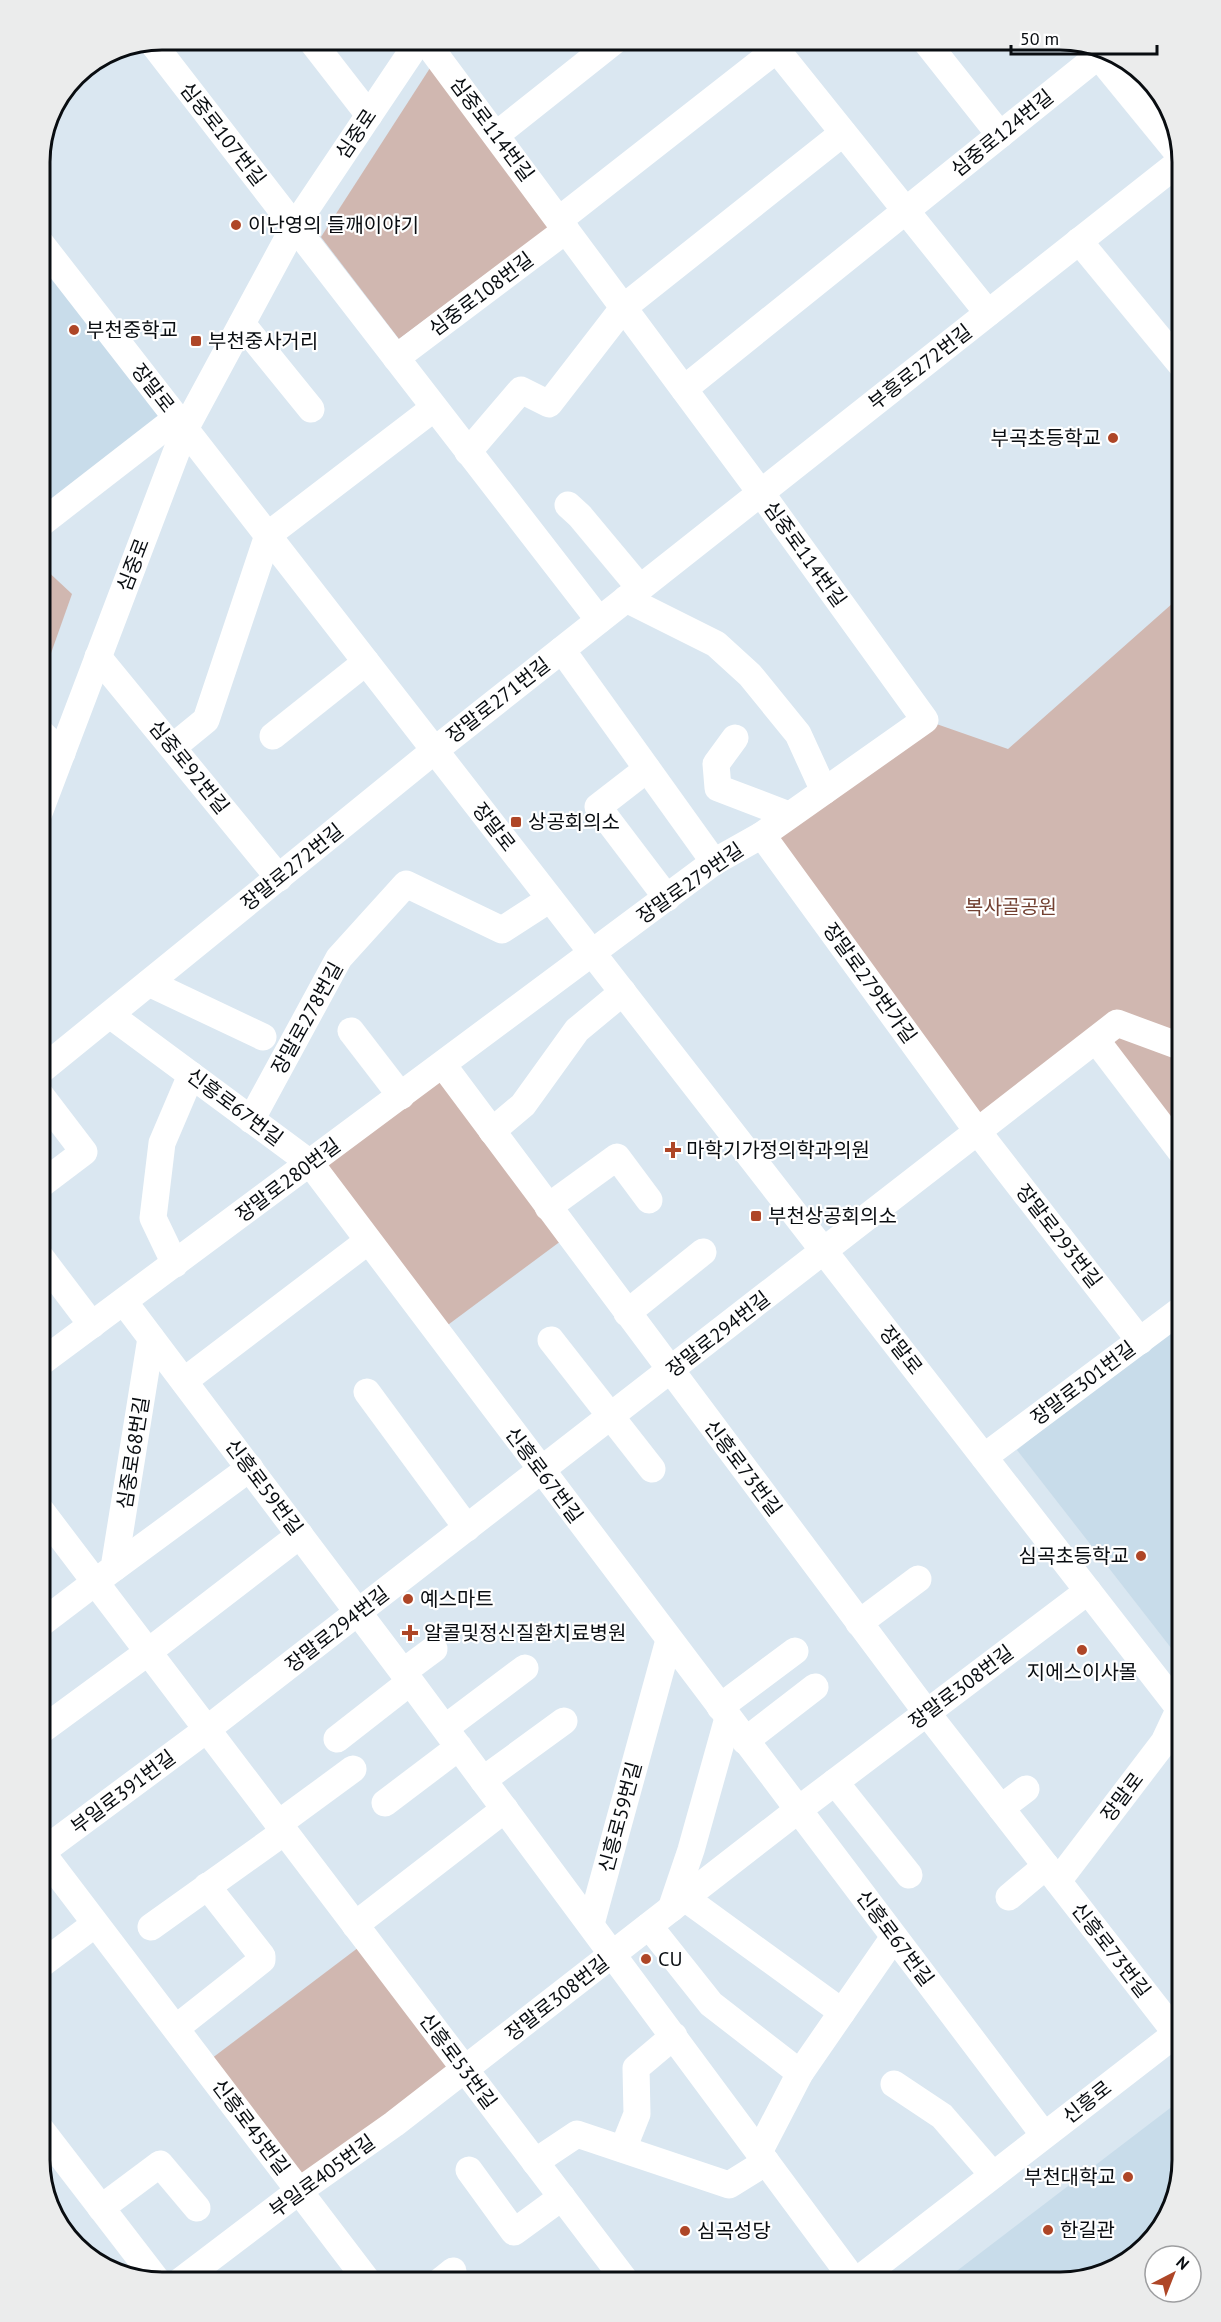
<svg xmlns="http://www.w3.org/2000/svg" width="1221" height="2322" font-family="'PT Sans','Noto Sans KR',sans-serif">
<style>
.built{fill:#c8dcea}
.green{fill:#d0b7b0}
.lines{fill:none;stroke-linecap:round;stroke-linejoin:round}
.minor{stroke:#fff;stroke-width:27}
.poi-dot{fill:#ae4627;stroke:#fff;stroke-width:2}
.labels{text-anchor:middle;stroke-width:4.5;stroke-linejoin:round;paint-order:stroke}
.street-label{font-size:20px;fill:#090d11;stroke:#fff}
.poi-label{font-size:20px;fill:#090d11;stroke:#fff;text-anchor:start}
.park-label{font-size:20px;fill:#734132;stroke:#fff}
.rim{fill:none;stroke:#090d11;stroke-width:3}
</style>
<rect width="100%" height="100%" fill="#dae7f1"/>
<!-- built -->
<g class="built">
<path d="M39 241 177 418 39 525Z"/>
<path d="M1182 1316V1662L1017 1450Z"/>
<path d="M1182 2099V2161L1162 2228 1107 2274 1059 2283H941Z"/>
</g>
<!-- green -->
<g class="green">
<path d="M430 68 549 227 399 339 321 237Z"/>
<path d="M42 566 72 594 39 687V568Z"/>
<path d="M1182 595V1047L1117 1023 978 1132 762 835 925 720 1008 749Z"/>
<path d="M1120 1030 1182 1053V1144L1102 1040Z"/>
<path d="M443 1065 569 1235 437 1333 310 1163Z"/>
<path d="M367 1941 465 2070 299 2191 203 2065Z"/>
</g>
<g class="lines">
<!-- minor -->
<g class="minor">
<path d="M310 39 369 115"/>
<path d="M768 39 988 313"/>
<path d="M924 39 1000 135"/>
<path d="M151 41 599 620"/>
<path d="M1091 47 1181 157"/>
<path d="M496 135 617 39"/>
<path d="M559 220 776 50"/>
<path d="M39 241 1182 1712"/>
<path d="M1079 241 1182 366"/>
<path d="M242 324 311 409"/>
<path d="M396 358 566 230"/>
<path d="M684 389 1098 56"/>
<path d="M468 452 521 390 549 404 624 307 843 133"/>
<path d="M568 505 580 516 640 588"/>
<path d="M39 525 177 418"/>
<path d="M626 599 716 644 750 675 798 734 824 791"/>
<path d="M562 650 714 862"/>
<path d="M98 657 279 878"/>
<path d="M39 731 62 753"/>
<path d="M273 736 366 662"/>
<path d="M735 738 716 764 718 788 789 815"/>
<path d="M173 747 206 720 268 535 434 408"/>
<path d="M647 769 598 807 667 898"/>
<path d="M39 813 185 429 294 227 420 39"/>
<path d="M762 835 978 1132 1140 1341"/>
<path d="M149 983 263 1037"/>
<path d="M110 1015 310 1163 1044 2135"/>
<path d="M351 1031 401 1096"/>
<path d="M1096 1040 1182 1153"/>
<path d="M443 1065 927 1713 1176 2033"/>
<path d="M39 1072 435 750 1182 160"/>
<path d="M251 1120 339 958 406 884 502 930 550 899"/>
<path d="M492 1131 523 1105 577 1030 623 992"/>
<path d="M39 1186 84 1152 39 1093"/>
<path d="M548 1207 617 1157 649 1200"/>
<path d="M39 1255 92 1325"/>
<path d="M175 1264 153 1218 162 1143 191 1075"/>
<path d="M124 1302 403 1672 855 2282"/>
<path d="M627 1313 703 1252"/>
<path d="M551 1340 652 1469"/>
<path d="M39 1364 714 862 762 835 925 720 761 493 424 39"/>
<path d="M184 1381 368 1241"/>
<path d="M367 1392 467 1528"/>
<path d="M984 1457 1182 1309"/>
<path d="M39 1508 627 2283"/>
<path d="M114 1568 250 1468"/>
<path d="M859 1623 918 1579"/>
<path d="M39 1625 114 1568 151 1338"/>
<path d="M403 1672 434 1649"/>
<path d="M720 1707 795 1651"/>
<path d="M445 1728 525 1668"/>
<path d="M39 1732 148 1652 300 1535"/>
<path d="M337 1739 410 1682"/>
<path d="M745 1741 815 1687"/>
<path d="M483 1780 564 1721"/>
<path d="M835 1782 909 1875"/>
<path d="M385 1803 459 1747"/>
<path d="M1001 1808 1026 1789"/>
<path d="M278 1824 353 1769"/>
<path d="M39 1849 369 2283"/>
<path d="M39 1854 206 1730 1117 1023 1182 1047"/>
<path d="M1058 1881 1164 1742 1180 1708"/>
<path d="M1009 1897 1046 1866"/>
<path d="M685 1898 842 2012"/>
<path d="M671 1909 691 1850 728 1718"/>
<path d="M591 1924 669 1640"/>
<path d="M355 1925 505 1809"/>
<path d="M649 1926 711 2004 800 2073"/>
<path d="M151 1927 284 1832"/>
<path d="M39 1966 95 1924"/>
<path d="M176 2028 262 1960V1956L207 1886"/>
<path d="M894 2084 942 2116 993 2175"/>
<path d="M39 2127 159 2283"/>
<path d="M623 2149 637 2114 636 2068 674 2036"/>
<path d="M759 2152 800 2073 894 1937"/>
<path d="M535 2162 577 2134 729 2185 766 2162"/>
<path d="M469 2170 514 2232 562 2197"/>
<path d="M101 2208 160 2164 197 2208"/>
<path d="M178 2283 299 2191 394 2124 798 1810 1088 1591"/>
<path d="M438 2283 453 2271"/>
<path d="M854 2283 1182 2029"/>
</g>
</g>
<!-- markers -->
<g class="poi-dot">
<circle cx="236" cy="225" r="6"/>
<circle cx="74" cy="330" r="6"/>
<rect x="190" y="335" width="12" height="12" rx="3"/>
<circle cx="1113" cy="438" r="6"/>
<rect x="510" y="816" width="12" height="12" rx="3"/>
<path d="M670 1141h6v6h6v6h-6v6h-6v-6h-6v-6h6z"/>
<rect x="750" y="1210" width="12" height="12" rx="3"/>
<circle cx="1141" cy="1556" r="6"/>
<circle cx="408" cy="1599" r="6"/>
<path d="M407 1624h6v6h6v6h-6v6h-6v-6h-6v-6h6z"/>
<circle cx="1082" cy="1650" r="6"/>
<circle cx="646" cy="1959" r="6"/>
<circle cx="1128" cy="2177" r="6"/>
<circle cx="1048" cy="2230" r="6"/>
<circle cx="685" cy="2231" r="6"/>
</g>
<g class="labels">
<!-- street labels -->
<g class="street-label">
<text transform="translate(492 129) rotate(53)" y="7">심중로114번길</text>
<text transform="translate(1002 133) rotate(-39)" y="7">심중로124번길</text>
<text transform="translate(223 134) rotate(52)" y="7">심중로107번길</text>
<text transform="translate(356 134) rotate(-56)" y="7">심중로</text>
<text transform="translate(481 294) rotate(-37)" y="7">심중로108번길</text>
<text transform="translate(920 367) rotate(-38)" y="7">부흥로272번길</text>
<text transform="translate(153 388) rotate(52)" y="7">장말로</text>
<text transform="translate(805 554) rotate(54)" y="7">심중로114번길</text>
<text transform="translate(133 565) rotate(-69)" y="7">심중로</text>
<text transform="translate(498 700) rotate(-38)" y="7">장말로271번길</text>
<text transform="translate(189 767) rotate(51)" y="7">심중로92번길</text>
<text transform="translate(494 827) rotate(52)" y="7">장말로</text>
<text transform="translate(292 867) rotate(-39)" y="7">장말로272번길</text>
<text transform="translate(690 883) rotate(-35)" y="7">장말로279번길</text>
<text transform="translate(870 983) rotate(54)" y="7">장말로279번가길</text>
<text transform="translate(307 1018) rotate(-61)" y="7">장말로278번길</text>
<text transform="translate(235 1107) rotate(37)" y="7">신흥로67번길</text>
<text transform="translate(288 1180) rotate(-37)" y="7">장말로280번길</text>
<text transform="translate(1059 1236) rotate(52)" y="7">장말로293번길</text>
<text transform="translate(718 1334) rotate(-38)" y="7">장말로294번길</text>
<text transform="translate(901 1350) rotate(52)" y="7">장말로</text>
<text transform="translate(1083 1383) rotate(-37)" y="7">장말로301번길</text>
<text transform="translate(133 1453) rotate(-81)" y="7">심중로68번길</text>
<text transform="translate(743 1468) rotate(53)" y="7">신흥로73번길</text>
<text transform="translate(544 1475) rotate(53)" y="7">신흥로67번길</text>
<text transform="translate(264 1487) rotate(53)" y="7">신흥로59번길</text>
<text transform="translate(337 1629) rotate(-38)" y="7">장말로294번길</text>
<text transform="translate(961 1687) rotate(-37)" y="7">장말로308번길</text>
<text transform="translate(123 1792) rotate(-37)" y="7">부일로391번길</text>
<text transform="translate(1122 1797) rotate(-53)" y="7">장말로</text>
<text transform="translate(620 1817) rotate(-75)" y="7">신흥로59번길</text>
<text transform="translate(895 1938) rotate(53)" y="7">신흥로67번길</text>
<text transform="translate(1111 1950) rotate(52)" y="7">신흥로73번길</text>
<text transform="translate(557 1998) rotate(-38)" y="7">장말로308번길</text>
<text transform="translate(458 2061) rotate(53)" y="7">신흥로53번길</text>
<text transform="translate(1087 2102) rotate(-38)" y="7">신흥로</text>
<text transform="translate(251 2127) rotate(53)" y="7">신흥로45번길</text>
<text transform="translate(322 2176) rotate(-36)" y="7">부일로405번길</text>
</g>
<!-- poi labels -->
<g class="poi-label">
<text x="248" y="232">이난영의 들깨이야기</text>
<text x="86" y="337">부천중학교</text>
<text x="208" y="348">부천중사거리</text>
<text x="1101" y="445" text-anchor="end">부곡초등학교</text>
<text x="528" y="829">상공회의소</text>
<text x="686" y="1157">마학기가정의학과의원</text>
<text x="768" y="1223">부천상공회의소</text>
<text x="1129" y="1563" text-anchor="end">심곡초등학교</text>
<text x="420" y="1606">예스마트</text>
<text x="424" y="1640">알콜및정신질환치료병원</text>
<text x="1082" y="1679" text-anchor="middle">지에스이사몰</text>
<text x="658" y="1966">CU</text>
<text x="1116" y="2184" text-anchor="end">부천대학교</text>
<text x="1060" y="2237">한길관</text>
<text x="697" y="2238">심곡성당</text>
</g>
<!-- park labels -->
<g class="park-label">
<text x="1011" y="914">복사골공원</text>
</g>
</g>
<!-- crop -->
<path d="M0 0H1221V2322H0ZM162 50H1060A112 112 0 0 1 1172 162V2160A112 112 0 0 1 1060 2272H162A112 112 0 0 1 50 2160V162A112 112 0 0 1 162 50Z" fill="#ebecec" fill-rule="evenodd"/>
<path class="rim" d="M162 50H1060A112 112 0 0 1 1172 162V2160A112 112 0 0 1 1060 2272H162A112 112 0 0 1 50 2160V162A112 112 0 0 1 162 50Z"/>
<!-- north arrow -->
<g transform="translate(1173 2274) rotate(42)"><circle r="28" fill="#ffffff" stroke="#9d9ea0" stroke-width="1.5"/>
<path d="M0-4.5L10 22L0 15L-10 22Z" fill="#ae4627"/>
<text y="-9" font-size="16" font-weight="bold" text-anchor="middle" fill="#090d11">N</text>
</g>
<!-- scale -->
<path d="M1011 45v9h146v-9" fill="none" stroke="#090d11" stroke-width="3"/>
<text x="1020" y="45" font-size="18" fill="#090d11" stroke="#ffffff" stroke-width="4.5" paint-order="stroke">50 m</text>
</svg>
